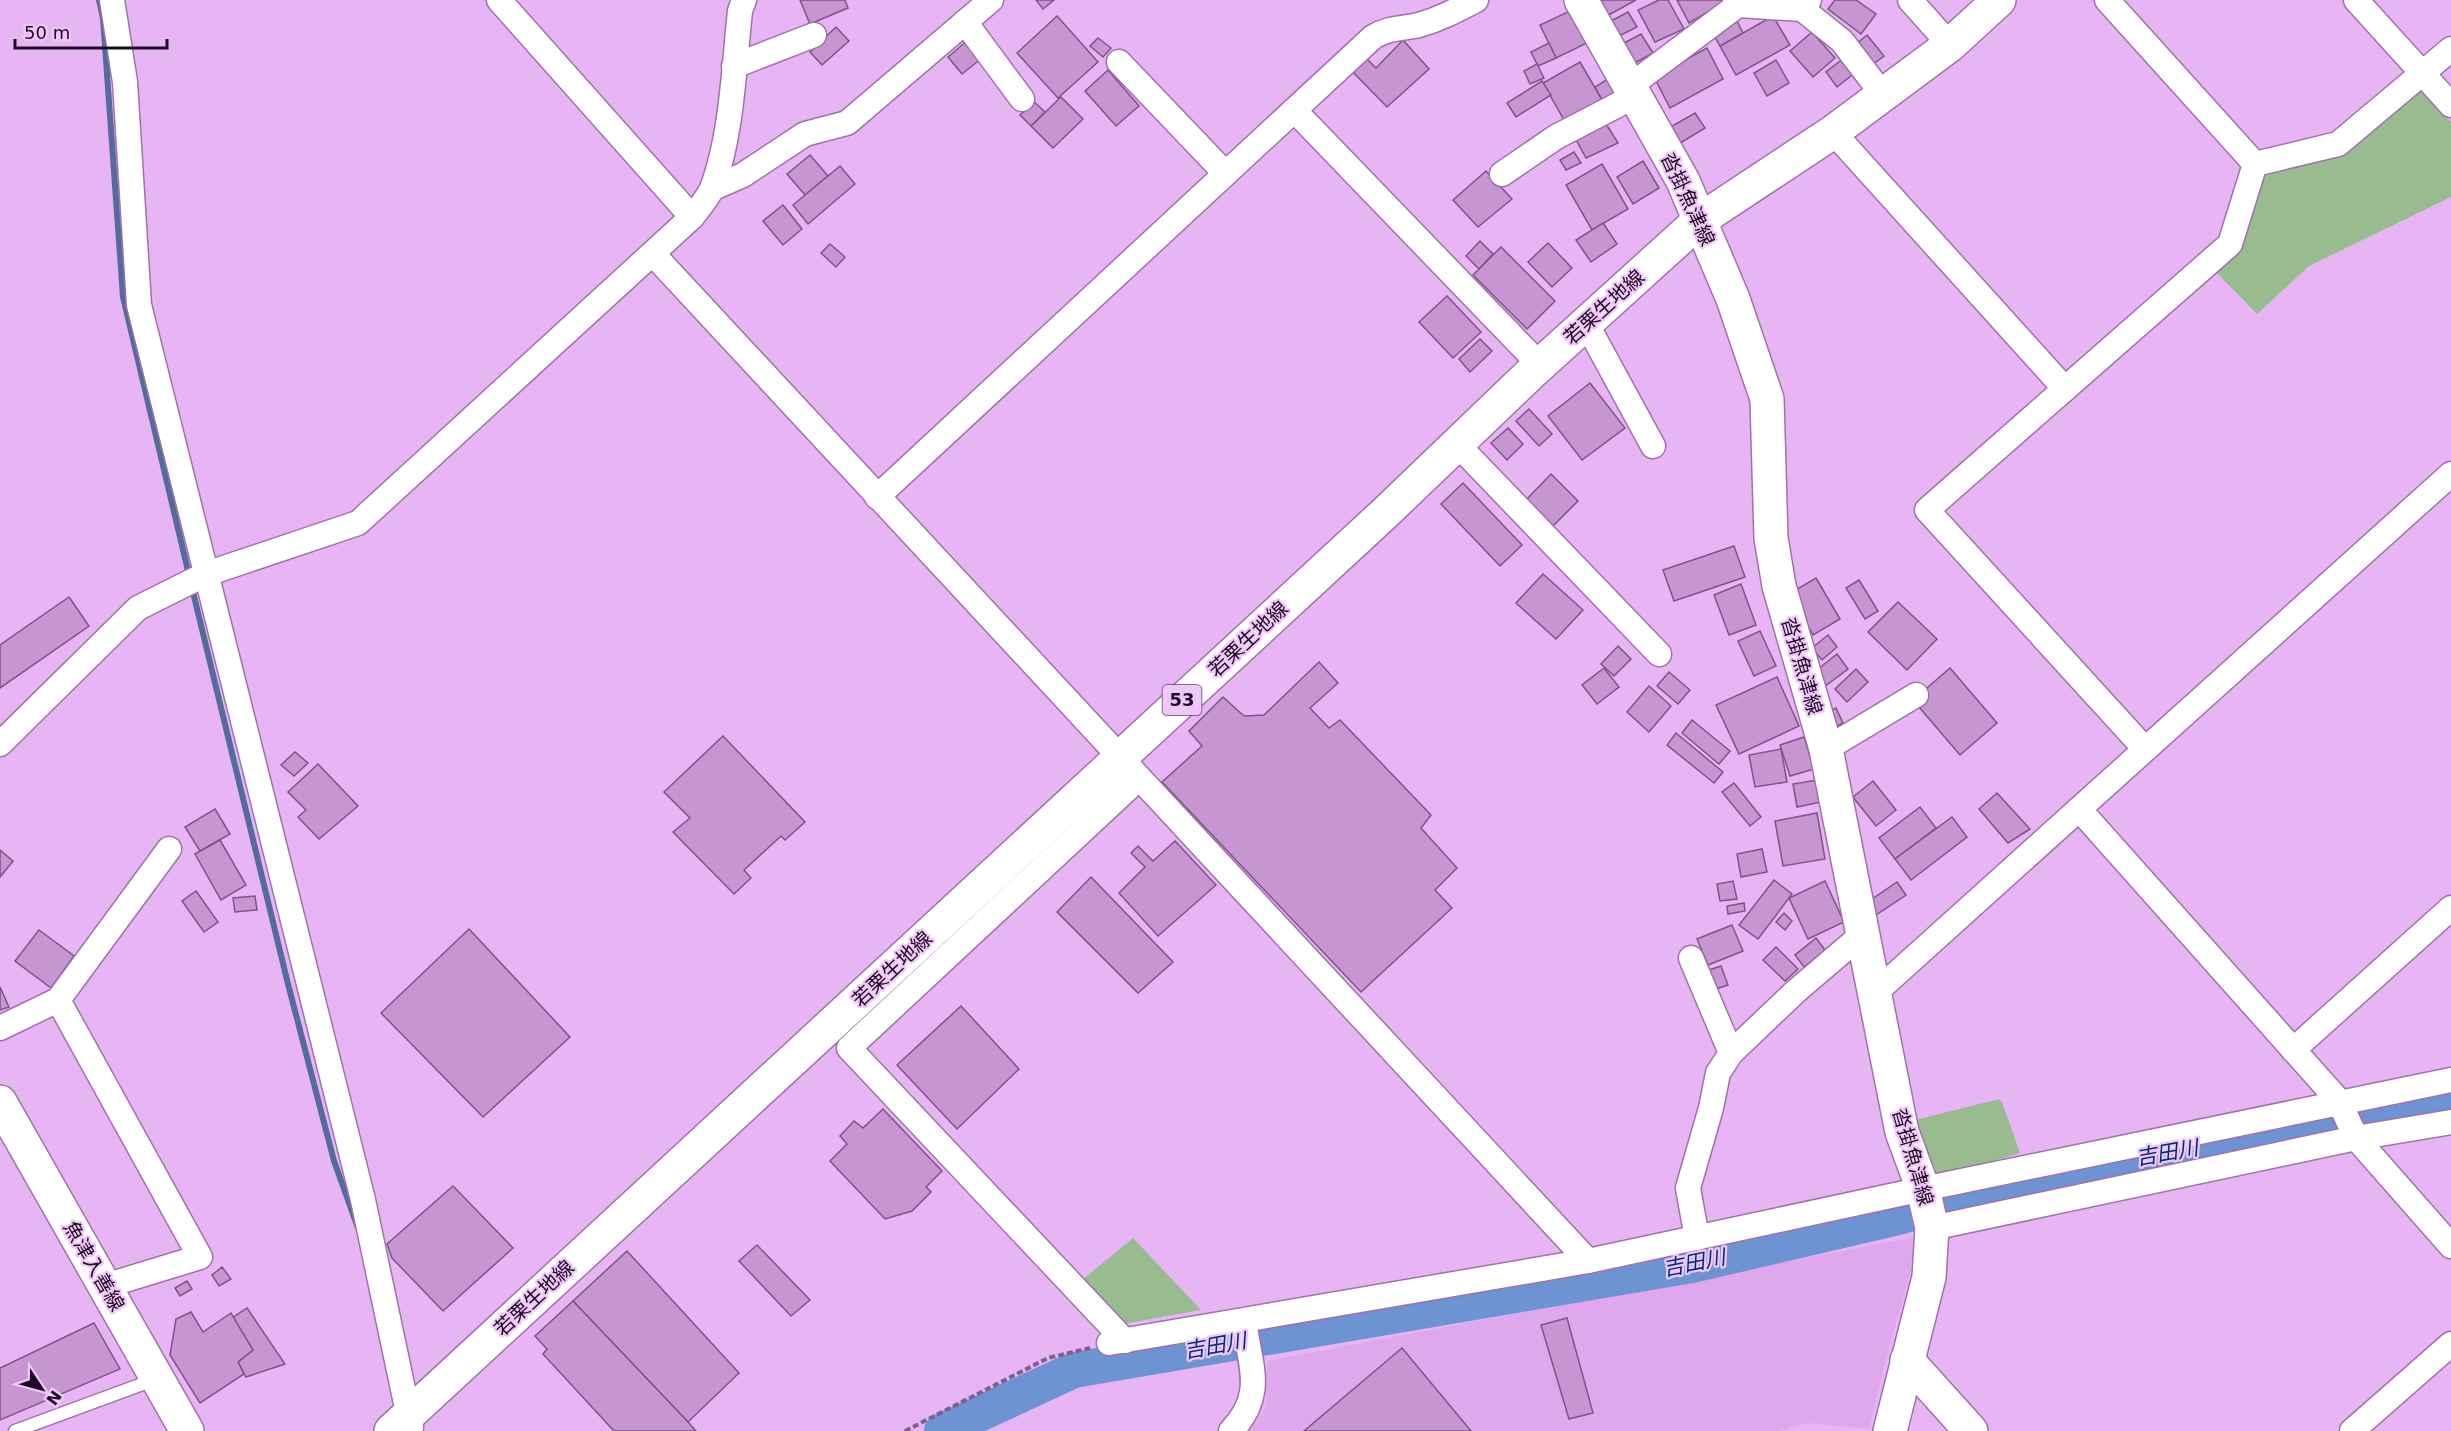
<svg xmlns="http://www.w3.org/2000/svg" width="2451" height="1431" font-family="'DejaVu Sans','Noto Sans JP',sans-serif">
<style>
.built{fill:#dfa8ec}
.green{fill:#98bb90}
.lines{fill:none;stroke-linecap:round;stroke-linejoin:round}
.stream{stroke:#556a9d;stroke-width:6}
.river{stroke:#6d93d2;stroke-width:36}
.building{fill:#c895d3;stroke:#80528a;stroke-width:1.5}
.service-casing{stroke:#a171ac;stroke-width:15}
.minor-casing{stroke:#a171ac;stroke-width:27}
.secondary-casing{stroke:#a171ac;stroke-width:36}
.primary-casing{stroke:#a171ac;stroke-width:36}
.path{stroke:#825f8a;stroke-width:4;stroke-dasharray:6 3;stroke-linecap:butt}
.service{stroke:#fff;stroke-width:12}
.minor{stroke:#fff;stroke-width:24}
.secondary{stroke:#fff;stroke-width:33}
.primary{stroke:#fff;stroke-width:33}
.labels{text-anchor:middle;stroke-width:4.5;stroke-linejoin:round;paint-order:stroke}
.shield{fill:#f0c7f9;stroke:#5d4362;stroke-width:1.5}
.shield-label{font-size:18px;font-weight:bold;fill:#1e0b22}
.street-label{font-size:20px;fill:#1e0b22;stroke:#f0c7f9}
.water-label{font-size:21px;font-style:italic;fill:#002c75;stroke:#f0c7f9}
</style>
<rect width="100%" height="100%" fill="#e8b5f4"/>
<!-- built -->
<path class="built" d="M1916 1237 1910 1275 1889 1347 1869 1429 1808 1423 1780 1431H1250L1266 1407 1267 1361Z"/>
<!-- green -->
<g class="green">
<path d="M2421 88 2451 122V197L2309 266 2257 314 2213 269 2261 173Z"/>
<path d="M1999 1099 2002 1102 2020 1153 1933 1179 1907 1122Z"/>
<path d="M1133 1238 1201 1310 1123 1324 1082 1280Z"/>
</g>
<g class="lines">
<!-- stream -->
<g class="stream">
<path d="M99 0 103 18 123 297 189 575"/>
<path d="M192 588 288 984 334 1161 358 1228"/>
</g>
<!-- river -->
<path class="river" d="M942 1431 1074 1370 1692 1265 1890 1219 2066 1172 2451 1101"/>
</g>
<!-- building -->
<g class="building">
<path d="M800 0H845L848 8 810 24Z"/>
<path d="M1036 0H1054L1043 9Z"/>
<path d="M1599 0H1636L1607 16Z"/>
<path d="M1659 0H1668L1684 29 1655 42 1638 10Z"/>
<path d="M1677 0H1724L1725 2 1689 23Z"/>
<path d="M1835 0H1856L1876 14 1861 34 1828 9Z"/>
<path d="M1572 10 1587 43 1556 58 1540 25Z"/>
<path d="M1628 12 1637 27 1619 36 1609 22Z"/>
<path d="M1057 16 1098 62 1058 98 1017 53Z"/>
<path d="M1773 16 1790 45 1736 75 1720 46Z"/>
<path d="M1735 17 1743 33 1720 46 1711 30Z"/>
<path d="M836 27 849 41 822 65 810 52Z"/>
<path d="M1812 32 1835 58 1813 77 1790 51Z"/>
<path d="M1641 34 1653 53 1635 63 1624 43Z"/>
<path d="M1867 35 1884 56 1872 65 1855 45Z"/>
<path d="M1098 38 1111 48 1103 57 1090 46Z"/>
<path d="M968 40 982 58 962 74 948 57Z"/>
<path d="M1403 40 1429 69 1387 107 1348 67 1362 54 1376 68Z"/>
<path d="M1549 43 1556 58 1538 66 1531 52Z"/>
<path d="M1707 48 1723 79 1670 108 1654 77Z"/>
<path d="M1844 58 1856 72 1837 87 1826 72Z"/>
<path d="M1776 60 1789 83 1767 96 1754 73Z"/>
<path d="M1580 62 1605 105 1568 127 1543 83Z"/>
<path d="M1537 64 1544 78 1530 84 1524 71Z"/>
<path d="M1108 70 1139 106 1116 126 1085 91Z"/>
<path d="M1608 79 1618 98 1605 105 1595 87Z"/>
<path d="M1542 81 1551 95 1516 117 1507 103Z"/>
<path d="M1061 97 1083 119 1053 148 1031 126Z"/>
<path d="M1034 102 1045 112 1031 126 1020 115Z"/>
<path d="M1695 113 1705 128 1677 145 1667 129Z"/>
<path d="M1603 119 1618 143 1586 158 1573 134Z"/>
<path d="M1574 152 1581 163 1566 170 1560 160Z"/>
<path d="M810 155 828 176 805 195 787 174Z"/>
<path d="M1643 161 1659 188 1633 204 1617 177Z"/>
<path d="M1602 164 1628 209 1592 230 1566 185Z"/>
<path d="M840 166 855 184 808 224 793 205Z"/>
<path d="M1486 171 1512 199 1478 227 1453 200Z"/>
<path d="M783 205 802 229 783 245 763 221Z"/>
<path d="M1603 223 1617 244 1591 262 1576 240Z"/>
<path d="M1480 241 1493 254 1479 269 1466 256Z"/>
<path d="M1548 243 1572 268 1552 287 1528 262Z"/>
<path d="M830 244 845 257 836 267 821 253Z"/>
<path d="M1501 247 1555 301 1527 329 1473 275Z"/>
<path d="M1447 296 1481 332 1453 358 1419 322Z"/>
<path d="M1480 339 1492 351 1470 372 1459 359Z"/>
<path d="M1590 383 1625 428 1582 460 1548 416Z"/>
<path d="M1529 409 1552 434 1539 446 1516 421Z"/>
<path d="M1508 428 1523 444 1507 460 1491 443Z"/>
<path d="M1551 474 1578 501 1552 527 1525 501Z"/>
<path d="M1463 483 1522 545 1500 566 1441 504Z"/>
<path d="M1734 546 1745 577 1674 601 1663 570Z"/>
<path d="M1543 574 1583 610 1556 639 1516 603Z"/>
<path d="M1816 578 1840 619 1813 635 1789 594Z"/>
<path d="M1859 580 1878 611 1865 619 1846 588Z"/>
<path d="M1741 584 1756 625 1729 635 1714 595Z"/>
<path d="M69 597 89 626 0 688V645Z"/>
<path d="M1898 602 1937 639 1907 670 1868 632Z"/>
<path d="M1760 631 1776 666 1754 676 1738 641Z"/>
<path d="M1828 635 1837 647 1822 660 1812 648Z"/>
<path d="M1618 646 1631 659 1614 676 1601 664Z"/>
<path d="M1837 654 1848 669 1824 687 1813 673Z"/>
<path d="M1319 662 1338 683 1310 708 1329 728 1340 720 1431 815 1421 828 1457 868 1435 890 1452 908 1361 992 1162 782 1202 746 1189 731 1223 697 1244 716 1264 715Z"/>
<path d="M1604 668 1619 687 1597 704 1582 685Z"/>
<path d="M1950 668 1997 723 1960 755 1913 700Z"/>
<path d="M1856 669 1868 682 1847 702 1835 689Z"/>
<path d="M1669 672 1690 690 1678 704 1657 686Z"/>
<path d="M1777 677 1799 726 1739 754 1716 705Z"/>
<path d="M1649 686 1671 706 1649 732 1627 712Z"/>
<path d="M1836 708 1843 723 1830 730 1823 715Z"/>
<path d="M1692 720 1730 751 1719 764 1682 733Z"/>
<path d="M1676 733 1723 772 1714 783 1667 745Z"/>
<path d="M723 736 805 822 785 840 781 836 744 870 751 878 734 894 673 832 690 818 664 792Z"/>
<path d="M1804 737 1814 769 1790 776 1780 745Z"/>
<path d="M1781 749 1787 782 1755 787 1749 755Z"/>
<path d="M295 752 308 763 294 776 281 765Z"/>
<path d="M318 764 358 806 319 839 298 817 306 810 288 792Z"/>
<path d="M1817 780 1821 802 1797 807 1793 784Z"/>
<path d="M1873 781 1896 810 1876 826 1853 797Z"/>
<path d="M1734 783 1761 817 1750 826 1722 792Z"/>
<path d="M1997 793 2030 829 2008 843 1979 809Z"/>
<path d="M1920 807 1936 828 1895 859 1879 838Z"/>
<path d="M215 809 230 834 200 851 185 827Z"/>
<path d="M1817 813 1825 859 1783 866 1775 821Z"/>
<path d="M1952 817 1967 837 1911 880 1895 859Z"/>
<path d="M220 840 246 885 221 900 195 854Z"/>
<path d="M1175 841 1216 885 1158 936 1119 893 1145 867 1131 853 1138 846 1153 861Z"/>
<path d="M1762 849 1767 872 1741 877 1737 854Z"/>
<path d="M0 850 13 861 0 877Z"/>
<path d="M1091 877 1173 962 1138 993 1057 912Z"/>
<path d="M1774 880 1792 894 1758 939 1739 925Z"/>
<path d="M1733 881 1737 899 1720 901 1717 884Z"/>
<path d="M1825 881 1844 922 1808 939 1789 898Z"/>
<path d="M1897 882 1906 895 1870 919 1862 906Z"/>
<path d="M196 891 218 922 204 932 182 901Z"/>
<path d="M255 896 257 910 235 912 233 898Z"/>
<path d="M1744 903 1745 911 1728 914 1727 906Z"/>
<path d="M1784 913 1792 921 1785 930 1776 922Z"/>
<path d="M1732 925 1743 951 1708 965 1697 939Z"/>
<path d="M469 929 570 1037 483 1117 381 1013Z"/>
<path d="M39 930 74 956 51 988 15 961Z"/>
<path d="M1816 938 1825 950 1804 967 1795 955Z"/>
<path d="M1776 947 1798 969 1785 981 1763 960Z"/>
<path d="M1721 966 1728 985 1716 989 1709 970Z"/>
<path d="M0 987 9 1007 0 1010Z"/>
<path d="M961 1006 1019 1069 957 1129 897 1065Z"/>
<path d="M883 1109 942 1171 926 1187 931 1192 912 1211 885 1219 830 1161 847 1144 840 1136 854 1121 863 1128Z"/>
<path d="M453 1186 513 1248 443 1311 392 1258 387 1244Z"/>
<path d="M757 1245 810 1300 791 1316 739 1261Z"/>
<path d="M627 1251 739 1373 688 1422 573 1301Z"/>
<path d="M222 1267 231 1279 219 1286 212 1275Z"/>
<path d="M187 1281 192 1289 180 1296 175 1288Z"/>
<path d="M573 1301 688 1422 696 1431H614L543 1354 547 1349 535 1336Z"/>
<path d="M247 1308 285 1364 246 1377 238 1362 253 1350 232 1318Z"/>
<path d="M191 1312 203 1332 231 1313 253 1350 238 1362 244 1374 200 1403 170 1355 176 1319Z"/>
<path d="M1567 1318 1593 1413 1569 1419 1541 1325Z"/>
<path d="M94 1323 120 1369 0 1420V1368Z"/>
<path d="M1402 1348 1471 1431H1304Z"/>
</g>
<g class="lines">
<!-- service casing -->
<g class="service-casing">
<path id="service" d="M15 1431 156 1379"/>
</g>
<!-- minor casing -->
<g class="minor-casing">
<g id="minor">
<path d="M112 0 125 82 139 305 363 1200 411 1427"/>
<path d="M499 0 692 217"/>
<path d="M1910 0 1950 45"/>
<path d="M2107 0 2255 164 2338 144 2451 49"/>
<path d="M2356 0 2451 105"/>
<path d="M1738 5 1802 9 1809 0"/>
<path d="M1802 9 1842 41 1883 95"/>
<path d="M965 22 1022 99"/>
<path d="M1119 62 1225 173"/>
<path d="M734 66 814 35"/>
<path d="M1630 86 1738 5 1735 0"/>
<path d="M1294 110 1540 365"/>
<path d="M1833 132 2065 389"/>
<path d="M1502 174 1556 137 1635 96"/>
<path d="M713 188 743 175 805 134 847 123 991 0"/>
<path d="M653 254 1588 1261"/>
<path d="M1586 323 1653 446"/>
<path d="M1457 444 1659 654"/>
<path d="M877 497 1373 37C1390 27 1401 29 1419 25 1440 19 1457 10 1476 0"/>
<path d="M0 744 138 608 206 574 358 523 692 217C699 208 709 197 713 186 732 133 734 67 740 11L744 0"/>
<path d="M1826 749 1916 695"/>
<path d="M2145 749 1927 510 2230 244 2255 164"/>
<path d="M2079 809 2339 1101 2356 1138 2451 1246"/>
<path d="M1691 958 1731 1053"/>
<path d="M1876 992 2451 474"/>
<path d="M58 1000 169 849"/>
<path d="M0 1028 58 1000 200 1257 105 1286"/>
<path d="M2293 1050 2451 908"/>
<path d="M1932 1228 2356 1138 2451 1122"/>
<path d="M1697 1238 1688 1188 1711 1108 1718 1073 1731 1053 1795 992 1864 933"/>
<path d="M1125 1341 849 1048 1138 779"/>
<path d="M1109 1343 1588 1261 1923 1189 2451 1080"/>
<path d="M1231 1431C1266 1395 1250 1366 1244 1321"/>
<path d="M2352 1431 2451 1344"/>
</g>
</g>
<!-- secondary casing -->
<g class="secondary-casing">
<g id="secondary">
<path d="M1581 0 1683 181 1733 299 1767 399 1771 538 1779 586 1826 749 1902 1132 1923 1189 1932 1228 1929 1277 1890 1431"/>
<path d="M0 1102 187 1431"/>
<path d="M1907 1360 1971 1431"/>
</g>
</g>
<!-- primary casing -->
<g class="primary-casing">
<path id="primary" d="M391 1431 1384 514 1529 375 1700 220 1833 132 1950 45 1999 0"/>
</g>
<!-- path -->
<path class="path" d="M905 1431 1048 1358 1090 1348"/>
<!-- service -->
<use href="#service" class="service"/>
<!-- minor -->
<use href="#minor" class="minor"/>
<!-- secondary -->
<use href="#secondary" class="secondary"/>
<!-- primary -->
<use href="#primary" class="primary"/>
</g>
<g class="labels">
<!-- shield labels -->
<rect class="shield" x="1162.5" y="685" width="39" height="30" rx="4.5"/>
<g class="shield-label">
<text x="1182" y="706">53</text>
</g>
<!-- street labels -->
<g class="street-label">
<text transform="translate(1688 199) rotate(65)" y="7">沓掛魚津線</text>
<text transform="translate(1604 307) rotate(-42)" y="7">若栗生地線</text>
<text transform="translate(1248 639) rotate(-43)" y="7">若栗生地線</text>
<text transform="translate(1802 666) rotate(74)" y="7">沓掛魚津線</text>
<text transform="translate(892 969) rotate(-43)" y="7">若栗生地線</text>
<text transform="translate(1913 1157) rotate(74)" y="7">沓掛魚津線</text>
<text transform="translate(94 1266) rotate(60)" y="7">魚津入善線</text>
<text transform="translate(534 1298) rotate(-43)" y="7">若栗生地線</text>
</g>
<!-- water labels -->
<g class="water-label">
<text transform="translate(2167 1153) rotate(-10)" y="7">吉田川</text>
<text transform="translate(1694 1263) rotate(-11)" y="7">吉田川</text>
<text transform="translate(1215 1346) rotate(-10)" y="7">吉田川</text>
</g>
</g>
<!-- north arrow -->
<g transform="translate(42 1389) rotate(126)" stroke="#f0c7f9" stroke-width="4.5" paint-order="stroke">
<path d="M0-4.5L10 22L0 15L-10 22Z" fill="#1e0b22"/>
<text y="-9" font-size="16" font-weight="bold" text-anchor="middle" fill="#1e0b22">N</text>
</g>
<!-- scale -->
<path d="M15 39v9h152v-9" fill="none" stroke="#1e0b22" stroke-width="3"/>
<text x="24" y="39" font-size="18" fill="#1e0b22" stroke="#f0c7f9" stroke-width="4.5" paint-order="stroke">50 m</text>
</svg>
